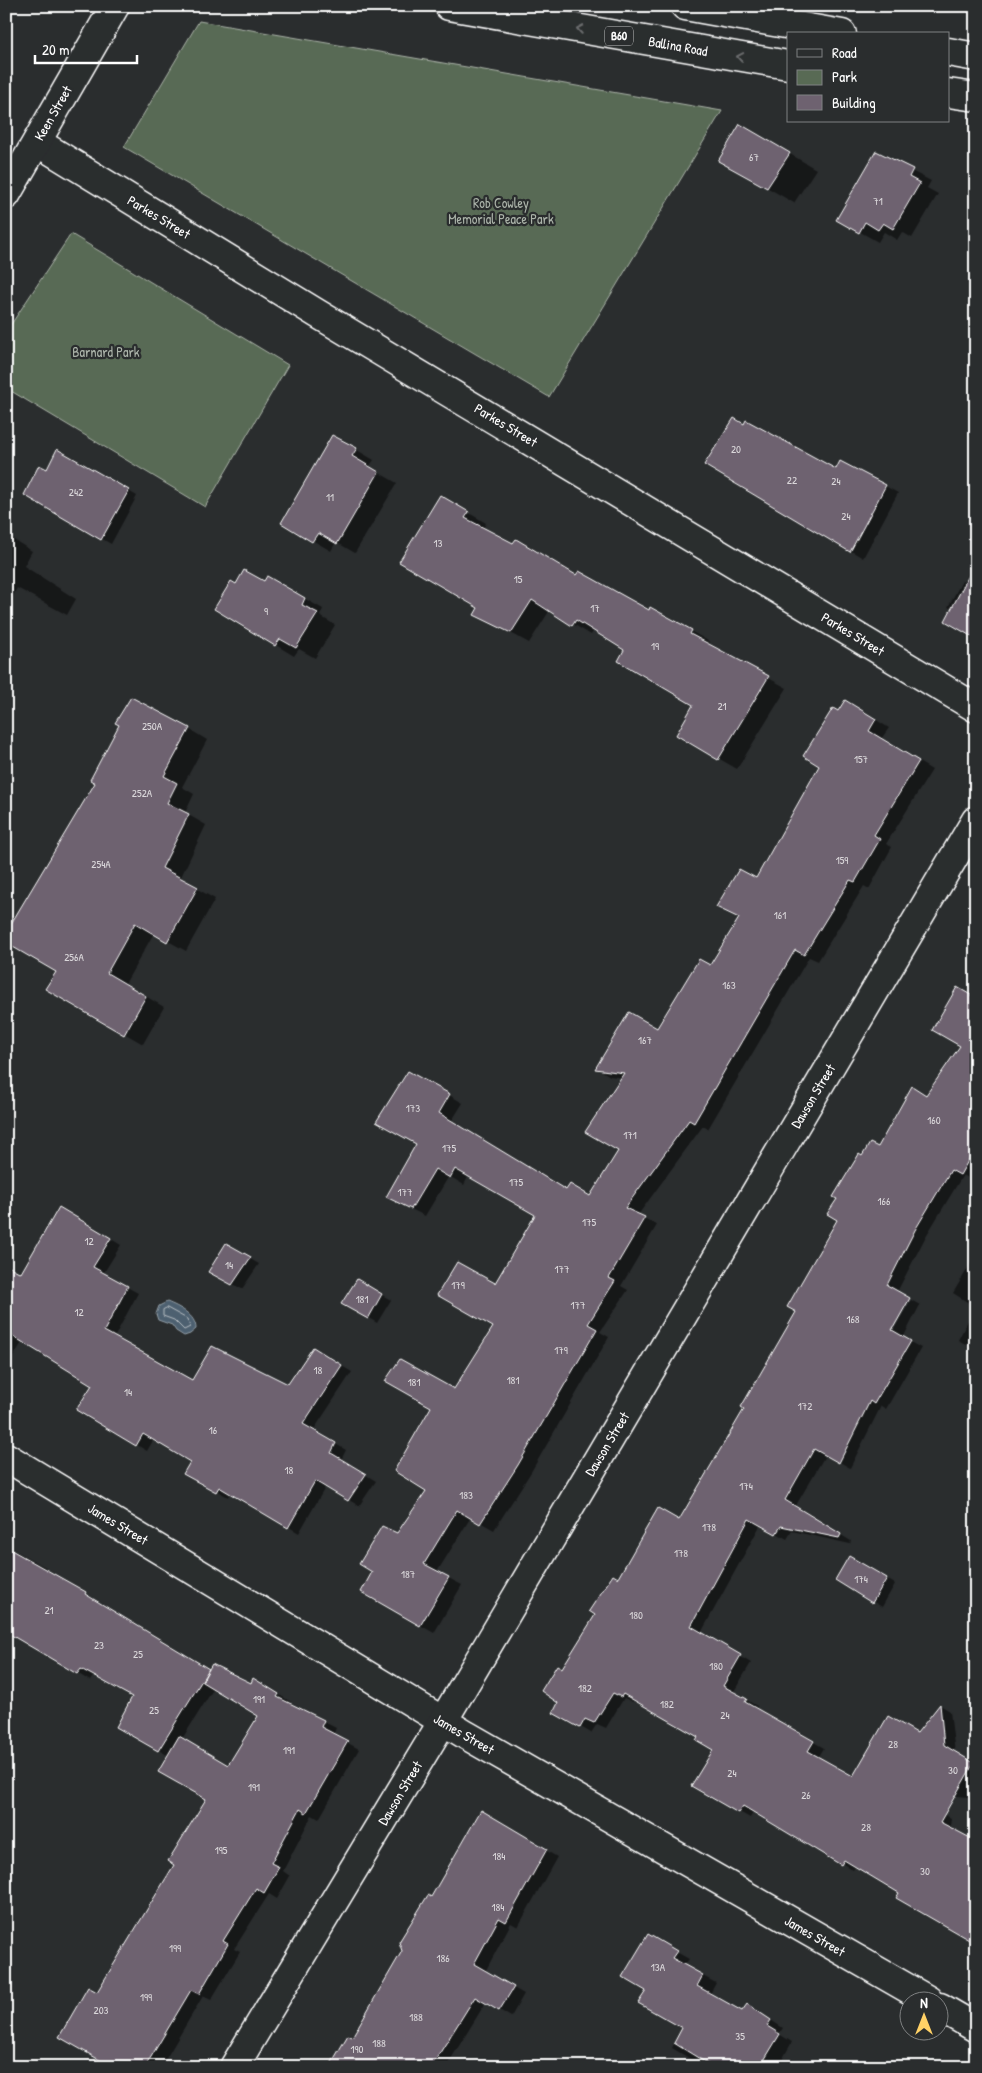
<svg xmlns="http://www.w3.org/2000/svg" width="982" height="2073" font-family="'Patrick Hand',sans-serif">
<style>
.green{fill:#586a54;stroke:#acb4aa}
.water{fill:#4d606f;stroke:#94a0a9}
.shadow{fill:#0007;fill-rule:evenodd}
.lines{fill:none;stroke-linecap:round;stroke-linejoin:round}
.shore{stroke:#b8bfc5;stroke-width:1}
.building{fill:#6e6270;stroke:#fff}
.street-casing{stroke:#fff;stroke-width:31}
.primary-casing{stroke:#fff;stroke-width:31}
.street{stroke:#2a2d2e;stroke-width:28}
.primary{stroke:#2a2d2e;stroke-width:28}
.oneway{stroke:#6a6c6d}
.labels{text-anchor:middle;stroke-width:4.5;stroke-linejoin:round;paint-order:stroke}
.number-label{font-size:11px;fill:#dbd8db}
.shield{fill:#2a2d2e;stroke:#bfc0c0;stroke-width:1}
.shield-label{font-size:12px;font-weight:bold;fill:#fff}
.street-label{font-size:14px;fill:#fff;stroke:#2a2d2e}
.park-label{font-size:14px;fill:#acb4aa;stroke:#2a2d2e}
</style>
<rect width="100%" height="100%" fill="#2a2d2e"/>
<filter id="ink" filterUnits="userSpaceOnUse"><feTurbulence type="fractalNoise" baseFrequency=".02" numOctaves="2"/><feDisplacementMap in="SourceGraphic" scale="10" xChannelSelector="R" yChannelSelector="G"/><feConvolveMatrix kernelMatrix="1 2 1 2 8 2 1 2 1" color-interpolation-filters="sRGB"/></filter>
<g filter="url(#ink)">
<!-- green -->
<g class="green">
<path d="M199 21 722 111 549 397 124 147Z"/>
<path d="M71 234 288 365 205 507 6 388V332Z"/>
</g>
<!-- water -->
<path class="water" d="M167 1302C179 1307 196 1315 196 1329L190 1334 184 1336 176 1331 172 1325 158 1320 156 1314 159 1306Z"/>
<!-- shadow -->
<g class="shadow">
<path d="M741 126 816 169 794 203 720 160Z"/>
<path d="M876 153 931 181 927 188 938 194 912 238 902 232 897 240 884 232 878 242 837 219Z"/>
<path d="M333 436 374 460 369 467 397 483 355 553 336 542 331 551 312 540Z"/>
<path d="M58 450 137 496 111 544 25 494 47 470Z"/>
<path d="M841 462 898 493 863 558 705 465 836 470Z"/>
<path d="M440 496 486 523 483 529 649 611 651 609 710 642 708 645 787 688 737 769 678 735 695 705 626 650 594 630 591 635 550 610 529 643 494 624 480 608Z"/>
<path d="M6 535 32 551 24 566 76 599 67 615 17 588 9 603 6 601Z"/>
<path d="M268 578 323 609 320 616 335 625 315 658 299 649 294 656 216 609 264 583Z"/>
<path d="M962 581 967 584 952 609 948 607Z"/>
<path d="M859 709 889 728 881 739 932 770 886 844 892 847 869 889 864 886 818 961 809 957 708 1129 703 1126 638 1215 657 1225 621 1286 628 1290 600 1332 609 1337 531 1472 494 1530 471 1517 437 1572 462 1585 434 1633 362 1592 428 1490 454 1391 494 1327 495 1285 536 1215 469 1175 464 1185 449 1176 425 1216 401 1204 417 1144 409 1072 463 1103 451 1122 566 1191 590 1197 620 1151 623 1078 610 1076 597 1068 658 1030 711 967 740 919 756 880 820 765 839 713Z"/>
<path d="M189 729 207 740 182 787 194 794 185 813 206 825 180 879 215 899 186 951 154 933 125 984 164 1007 143 1044 46 988 58 972 6 934 37 879 97 782Z"/>
<path d="M976 996V1182L963 1175 926 1236 897 1292 888 1335 890 1336 911 1300 920 1305 903 1338 921 1348 886 1409 881 1406 850 1468 826 1454 795 1507 851 1541 850 1544 792 1531 787 1539 761 1524 701 1633 751 1663 733 1693 757 1706 756 1709 824 1748 818 1758 854 1778 918 1735 940 1705 950 1711 955 1753 976 1765V1785L969 1797 898 1791 951 1818 950 1829 976 1842V1945L898 1898 901 1893 856 1866 853 1870 754 1811 750 1818 693 1786 714 1749 700 1736 634 1699 633 1702 624 1698 606 1728 597 1724 591 1733 555 1712 560 1702 563 1670 618 1580 679 1522 746 1408 797 1312 839 1220 863 1158 878 1148 927 1097 962 1046Z"/>
<path d="M60 1208 121 1245 103 1274 138 1293 114 1338 192 1381 288 1386 313 1349 352 1372 313 1431 346 1450 341 1460 376 1481 359 1506 326 1486 299 1533 230 1492 228 1497 185 1473 191 1462 154 1439 147 1451 78 1410 94 1385 23 1341 10 1362 6 1360V1266L21 1274Z"/>
<path d="M226 1245 259 1264 242 1289 218 1277Z"/>
<path d="M976 1255V1350L958 1340 975 1307 953 1293Z"/>
<path d="M357 1281 391 1300 377 1323 343 1303Z"/>
<path d="M6 1546 47 1568 45 1570 210 1670 251 1685 254 1680 291 1702 289 1704 336 1728 333 1735 359 1749 319 1819 312 1815 283 1871 290 1876 277 1899 269 1894 234 1949 240 1952 211 2000 203 1996 161 2067H114L97 1994 176 1865 208 1798 169 1756 118 1727 134 1697 94 1675 90 1681 8 1631 6 1635ZM214 1688 260 1715 228 1766 182 1739Z"/>
<path d="M849 1557 895 1584 882 1607 837 1580Z"/>
<path d="M482 1812 557 1857 518 1927 511 1923 485 1972 524 1994 511 2017 486 2002 446 2067 436 2062 434 2067H331L352 2039Z"/>
<path d="M648 1936 689 1959 684 1966 716 1983 710 1994 743 2013H760L783 2028 779 2034 792 2042 778 2067H704L672 2048 683 2027 647 1990Z"/>
</g>
<g class="lines">
<!-- shore -->
<path class="shore" d="M167 1308 187 1319 190 1327 184 1330 174 1320 163 1316V1310Z"/>
</g>
<!-- building -->
<g class="building">
<path d="M740 124 790 153 767 188 718 161Z"/>
<path d="M876 151 913 169 909 177 920 183 893 229 883 223 878 230 865 222 859 233 836 220Z"/>
<path d="M734 418 744 424 746 420 836 469 840 461 886 485 850 552 704 465Z"/>
<path d="M332 435 357 448 352 456 379 472 337 544 318 533 312 542 281 523Z"/>
<path d="M57 449 129 490 101 540 24 495 39 465 47 469Z"/>
<path d="M440 495 469 512 465 518 513 543 516 539 576 575 579 571 649 610 650 607 692 630 690 634 769 676 718 760 676 735 693 705 618 661 624 650 576 620 572 626 532 600 511 633 474 615 478 608 399 562Z"/>
<path d="M976 562V639L945 621Z"/>
<path d="M244 570 264 581 267 576 305 598 302 605 318 613 296 648 280 639 275 646 214 609 231 581 236 584Z"/>
<path d="M131 697 190 728 164 776 177 783 167 803 189 814 162 868 198 887 167 942 135 923 107 973 146 996 124 1035 45 989 56 972 6 943V932L95 783 90 780 119 725 115 723Z"/>
<path d="M845 700 876 719 869 731 919 761 874 835 880 839 855 882 850 880 804 955 795 950 694 1123 689 1120 625 1208 645 1217 609 1278 615 1281 588 1324 597 1329 518 1465 480 1524 457 1510 424 1564 449 1577 420 1626 361 1592 372 1572 359 1564 382 1526 397 1533 426 1491 394 1471 431 1407 385 1381 400 1359 454 1389 493 1327 437 1295 457 1262 495 1283 535 1215 455 1169 450 1178 435 1169 411 1209 386 1197 416 1144 376 1122 408 1071 450 1094 439 1113 566 1190 570 1184 590 1196 618 1151 585 1132 624 1073 595 1069 629 1012 657 1028 699 959 710 965 739 918 716 907 739 869 756 878 819 766 803 756 833 708 838 711Z"/>
<path d="M957 987 976 998V1147L960 1175 951 1170 915 1230 887 1285 910 1298 892 1330 911 1341 874 1404 870 1401 839 1463 814 1449 785 1500 841 1534 839 1538 781 1526 776 1534 749 1519 691 1626 741 1655 723 1686 747 1699 745 1702 814 1741 808 1751 853 1776 888 1716 917 1733 940 1704 944 1745 974 1763 940 1822 976 1841V1944L896 1898 899 1893 844 1860 841 1865 743 1806 738 1813 691 1786 713 1750 696 1740 698 1737 623 1694 621 1697 613 1693 594 1723 585 1719 580 1728 553 1713 558 1703 541 1691 557 1665 562 1668 595 1615 589 1611 613 1575 618 1578 658 1508 679 1520 744 1409 741 1407 796 1312 787 1307 837 1220 827 1214 837 1199 833 1197 859 1154 862 1156 870 1143 878 1147 912 1086 926 1095 960 1046 932 1030Z"/>
<path d="M59 1207 111 1238 93 1267 128 1286 104 1331 192 1380 212 1346 288 1384 313 1347 342 1365 303 1424 336 1443 331 1453 366 1474 348 1501 315 1481 288 1528 219 1487 216 1492 183 1474 190 1462 143 1434 136 1446 76 1410 92 1385 6 1332V1265L21 1273Z"/>
<path d="M226 1243 251 1257 232 1285 208 1272Z"/>
<path d="M357 1279 382 1294 368 1319 341 1304Z"/>
<path d="M6 1547 86 1592 85 1594 209 1669 212 1664 251 1683 253 1678 279 1694 277 1697 324 1720 321 1727 348 1741 306 1813 300 1809 271 1863 279 1867 264 1893 256 1888 223 1941 228 1944 199 1994 191 1990 145 2067H112L59 2037 88 1987 97 1992 174 1865 168 1861 206 1799 158 1772 179 1736 228 1765 258 1716 202 1682 209 1669 158 1751 116 1727 132 1697 81 1669 77 1674 6 1632Z"/>
<path d="M849 1556 887 1578 872 1603 835 1580Z"/>
<path d="M481 1810 547 1849 506 1922 499 1918 474 1964 514 1987 499 2011 475 1997 431 2067H329L348 2035 352 2037 402 1951 399 1942 428 1895 431 1897Z"/>
<path d="M648 1934 677 1951 672 1958 703 1975 697 1986 742 2011 747 2004 771 2020 767 2026 780 2034 760 2067H713L674 2043 682 2028 638 2003 646 1991 622 1977Z"/>
</g>
<g class="lines">
<!-- street casing -->
<g class="street-casing">
<g id="street">
<path d="M37 142 318 314 976 708"/>
<path d="M6 195 115 6"/>
<path d="M6 1457 466 1735 928 2000"/>
<path d="M940 2007 976 2028"/>
<path d="M234 2067 443 1721 976 820"/>
</g>
</g>
<!-- primary casing -->
<g class="primary-casing">
<g id="primary">
<path d="M449 6 788 65"/>
<path d="M685 6 842 34"/>
<path d="M948 52 976 57"/>
<path d="M948 93 976 97"/>
</g>
</g>
<!-- street -->
<use href="#street" class="street"/>
<!-- primary -->
<use href="#primary" class="primary"/>
</g>
<!-- one-way arrows -->
<defs><path id="oneway-chevron" d="M-2-3.5L2.5 0L-2 3.5" fill="none" stroke-width="1.6" stroke-linecap="round" stroke-linejoin="round" transform="scale(1.25)"/></defs>
<g class="oneway">
<use href="#oneway-chevron" transform="translate(580 29) rotate(-170)"/>
<use href="#oneway-chevron" transform="translate(740 57) rotate(-170)"/>
</g>
</g>
<g class="labels">
<!-- number labels -->
<g class="number-label">
<text x="754" y="161">67</text>
<text x="878" y="205">71</text>
<text x="736" y="453">20</text>
<text x="792" y="484">22</text>
<text x="836" y="485">24</text>
<text x="76" y="496">242</text>
<text x="330" y="501">11</text>
<text x="846" y="520">24</text>
<text x="438" y="547">13</text>
<text x="518" y="583">15</text>
<text x="595" y="612">17</text>
<text x="266" y="615">9</text>
<text x="655" y="650">19</text>
<text x="722" y="710">21</text>
<text x="152" y="730">250A</text>
<text x="861" y="763">157</text>
<text x="142" y="797">252A</text>
<text x="842" y="864">159</text>
<text x="101" y="868">254A</text>
<text x="780" y="919">161</text>
<text x="74" y="961">256A</text>
<text x="729" y="989">163</text>
<text x="645" y="1044">167</text>
<text x="413" y="1112">173</text>
<text x="934" y="1124">160</text>
<text x="630" y="1139">171</text>
<text x="449" y="1152">175</text>
<text x="516" y="1186">175</text>
<text x="405" y="1196">177</text>
<text x="884" y="1205">166</text>
<text x="589" y="1226">175</text>
<text x="89" y="1245">12</text>
<text x="229" y="1269">14</text>
<text x="562" y="1273">177</text>
<text x="458" y="1289">179</text>
<text x="362" y="1303">181</text>
<text x="578" y="1309">177</text>
<text x="79" y="1316">12</text>
<text x="853" y="1323">168</text>
<text x="561" y="1354">179</text>
<text x="318" y="1374">18</text>
<text x="513" y="1384">181</text>
<text x="414" y="1386">181</text>
<text x="128" y="1396">14</text>
<text x="805" y="1410">172</text>
<text x="213" y="1434">16</text>
<text x="289" y="1474">18</text>
<text x="746" y="1490">174</text>
<text x="466" y="1499">183</text>
<text x="709" y="1531">178</text>
<text x="681" y="1557">178</text>
<text x="408" y="1578">187</text>
<text x="861" y="1583">174</text>
<text x="49" y="1614">21</text>
<text x="636" y="1619">180</text>
<text x="99" y="1649">23</text>
<text x="138" y="1658">25</text>
<text x="716" y="1670">180</text>
<text x="585" y="1692">182</text>
<text x="259" y="1703">191</text>
<text x="667" y="1708">182</text>
<text x="154" y="1714">25</text>
<text x="725" y="1719">24</text>
<text x="893" y="1748">28</text>
<text x="289" y="1754">191</text>
<text x="953" y="1774">30</text>
<text x="732" y="1777">24</text>
<text x="254" y="1791">191</text>
<text x="806" y="1799">26</text>
<text x="866" y="1831">28</text>
<text x="221" y="1854">195</text>
<text x="499" y="1860">184</text>
<text x="925" y="1875">30</text>
<text x="498" y="1911">184</text>
<text x="175" y="1952">199</text>
<text x="443" y="1962">186</text>
<text x="658" y="1971">13A</text>
<text x="146" y="2001">199</text>
<text x="101" y="2014">203</text>
<text x="416" y="2021">188</text>
<text x="740" y="2040">35</text>
<text x="379" y="2047">188</text>
<text x="357" y="2053">190</text>
</g>
<!-- shield labels -->
<rect class="shield" x="605" y="26.5" width="28" height="19" rx="4"/>
<g class="shield-label">
<text x="619" y="40">B60</text>
</g>
<!-- street labels -->
<g class="street-label">
<text transform="translate(678 46) rotate(10)" y="5">Ballina Road</text>
<text transform="translate(53 113) rotate(-60)" y="5">Keen Street</text>
<text transform="translate(159 217) rotate(31)" y="5">Parkes Street</text>
<text transform="translate(506 425) rotate(31)" y="5">Parkes Street</text>
<text transform="translate(853 634) rotate(31)" y="5">Parkes Street</text>
<text transform="translate(813 1096) rotate(-59)" y="5">Dawson Street</text>
<text transform="translate(607 1444) rotate(-59)" y="5">Dawson Street</text>
<text transform="translate(118 1524) rotate(31)" y="5">James Street</text>
<text transform="translate(464 1734) rotate(30)" y="5">James Street</text>
<text transform="translate(400 1793) rotate(-59)" y="5">Dawson Street</text>
<text transform="translate(815 1936) rotate(30)" y="5">James Street</text>
</g>
<!-- park labels -->
<g class="park-label">
<text x="501" y="208">Rob Cowley<tspan x="501" dy="16">Memorial Peace Park</tspan></text>
<text x="106" y="357">Barnard Park</text>
</g>
</g>
<!-- margin -->
<rect width="982" height="2073" fill="none" stroke="#2a2d2e" stroke-width="25"/>
<rect x="12" y="12" width="957" height="2048" fill="none" stroke="#fff" stroke-width="2" filter="url(#ink)"/>
<!-- legend -->
<rect x="787" y="32" width="162" height="90" fill="#2a2d2e" stroke="#7f8182"/>
<rect x="797" y="49" width="25" height="8" fill="#2a2d2e" stroke="#7f8182"/>
<text x="832" y="58" font-size="15" fill="#ffffff">Road</text>
<rect x="797" y="70" width="25" height="15" fill="#586a54" stroke="#7f8182"/>
<text x="832" y="82" font-size="15" fill="#ffffff">Park</text>
<rect x="797" y="95" width="25" height="15" fill="#6e6270" stroke="#7f8182"/>
<text x="832" y="108" font-size="15" fill="#ffffff">Building</text>
<!-- north arrow -->
<g transform="translate(924 2016)"><circle r="24" fill="#2a2d2e" stroke="#7f8182"/>
<path d="M0-4L9 19L0 12L-9 19Z" fill="#ffd166"/>
<text y="-8" font-size="14" font-weight="bold" text-anchor="middle" fill="#ffffff">N</text>
</g>
<!-- scale -->
<path d="M35 55v8h102v-8" fill="none" stroke="#ffffff" stroke-width="2.5"/>
<text x="42" y="55" font-size="15" fill="#ffffff" stroke="#2a2d2e" stroke-width="4" paint-order="stroke">20 m</text>
</svg>
